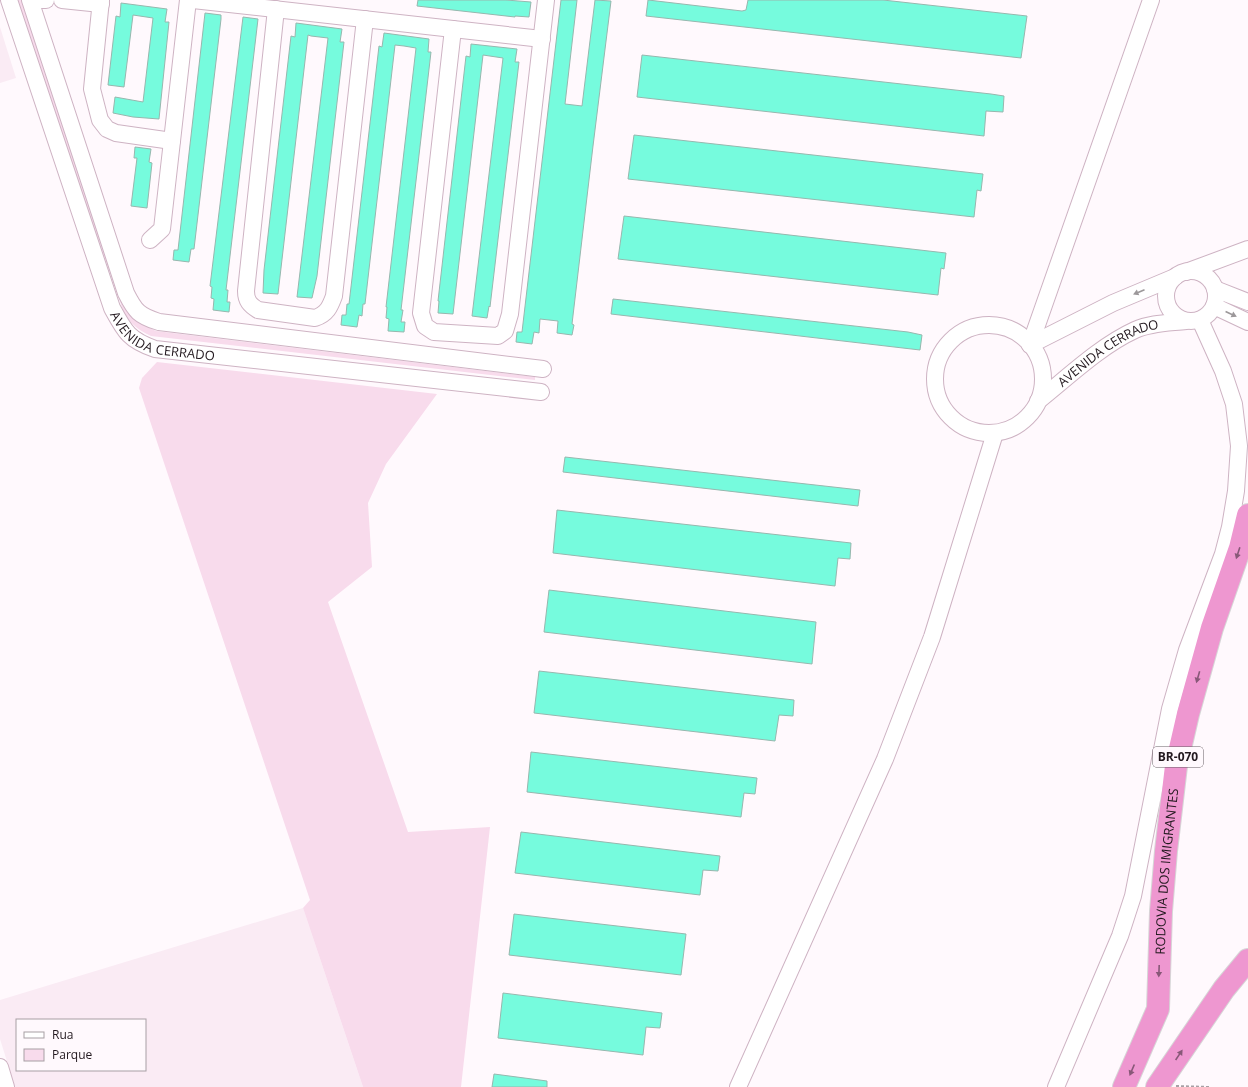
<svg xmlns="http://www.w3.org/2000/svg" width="1248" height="1087" font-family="'Open Sans',sans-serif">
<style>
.built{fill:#faebf4;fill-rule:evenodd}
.green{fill:#f8dbec}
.building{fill:#76fbdd;stroke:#97b7ae}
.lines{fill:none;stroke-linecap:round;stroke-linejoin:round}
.minor-casing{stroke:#ceb3c3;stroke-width:18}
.highway-casing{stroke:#d7d6d7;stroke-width:24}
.path{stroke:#a79fa4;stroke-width:2;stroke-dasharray:3 2;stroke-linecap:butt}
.minor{stroke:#fff;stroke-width:16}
.highway{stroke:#ee97d0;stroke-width:22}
.oneway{fill:#9c989a}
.oneway2{fill:#885878}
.labels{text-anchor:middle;stroke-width:3.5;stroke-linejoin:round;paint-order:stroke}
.shield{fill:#fff9fd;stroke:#655c62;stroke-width:1}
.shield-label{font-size:12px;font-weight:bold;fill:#23191f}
.street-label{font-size:13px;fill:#23191f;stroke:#fff9fd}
</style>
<rect width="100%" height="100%" fill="#fff9fd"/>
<!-- built -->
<g class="built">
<path d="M0 27 16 78 0 83Z"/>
<path d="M303 908 363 1087H15L0 1039V1000ZM17 1020H145V1070H17Z"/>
</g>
<!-- green -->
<g class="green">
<path d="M14 0H22L140 323 156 331 535 377V380L151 336C138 330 132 325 124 313Z"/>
<path d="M157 362 437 394 386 464 368 503 372 567 328 602 408 832 490 827 461 1087H363L303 908 310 900 139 388 142 378Z"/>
</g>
<!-- building -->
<g class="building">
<path d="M418 0H506L531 2 529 17 515 16V17L417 6Z"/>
<path d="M561 0H577L565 104 582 106 595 0 611 1 593 146 572 324 574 325 572 335 557 333 558 321 540 319 539 333 534 332 532 344 516 342 517 332H522Z"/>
<path d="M648 0 742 11 746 10 748 0H883L1027 16 1021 58 646 16Z"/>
<path d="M121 3 167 9 165 22H169L159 119 133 117 113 113 115 97 143 102 153 18 133 15 124 87 108 85 116 16 120 17Z"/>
<path d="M205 13 221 15V19L194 249H191L189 262 173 260 174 250H178Z"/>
<path d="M243 17 258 19 226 290H228L227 302H230L229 312 213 310 214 299 211 298 212 287 210 286Z"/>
<path d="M296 23 342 29 340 42H344L317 276 312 298 297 297 328 38 311 36 308 35 278 294 263 293 264 270 291 36 295 37Z"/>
<path d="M384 33 429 39 428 52H431L401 310H403L401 322H405L404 332 388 331 389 319 386 318 387 307H386L416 48 404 46 395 45 365 304H363L362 316 359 315 357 327 341 325 342 315H346L347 304H349L379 46 382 47Z"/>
<path d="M471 44 517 49 515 62H519L490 307 489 306 487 318 472 316 503 58 483 55 453 314 438 313 439 301H438L466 56 470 57Z"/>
<path d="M642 55 991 94 1004 96 1003 112 986 111 984 136 637 97Z"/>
<path d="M634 135 983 174 981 191 977 190 974 217 628 179Z"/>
<path d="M135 147 151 149 149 162 152 163 147 208 131 206 137 158H134Z"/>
<path d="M624 216 946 253 944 269 941 268 938 295 618 259Z"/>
<path d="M613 299 908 332 922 335 920 350 611 314Z"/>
<path d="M565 457 860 490 858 506 563 472Z"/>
<path d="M557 510 851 543 850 559 838 558 835 586 553 553Z"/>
<path d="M549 590 816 622 812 664 544 632Z"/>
<path d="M539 671 794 700 793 716 779 715 775 741 534 713Z"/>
<path d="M531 752 757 778 755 794 744 793 741 817 527 792Z"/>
<path d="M521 832 720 856 718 871 703 870 700 895 515 873Z"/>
<path d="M514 914 686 934 681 975 509 955Z"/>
<path d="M503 993 662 1013 660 1028 646 1027 643 1055 498 1038Z"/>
<path d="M494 1074 547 1081V1087H492Z"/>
</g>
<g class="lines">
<!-- minor casing -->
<g class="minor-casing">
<g id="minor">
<path id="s1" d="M9 0 112 308C125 332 129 340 155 349L541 392"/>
<path d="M30 0 126 293C135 311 139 316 159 322L543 369"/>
<path d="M39 0H46"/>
<path d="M62 0 101 4"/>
<path d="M101 0 92 89 100 120 107 129 116 133 172 141"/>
<path d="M193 0 542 39"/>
<path d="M276 9 246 291C246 301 250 305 258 310L315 318C327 314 330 307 334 296L365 19"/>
<path d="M453 29 421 313 425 326 434 332 498 336 505 331 510 314 546 0"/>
<path d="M150 240 162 229 188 0"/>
<circle cx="1191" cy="296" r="25"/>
<path d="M1186 272 1248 249"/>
<path d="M1215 289 1248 302"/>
<path d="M1214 306 1248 322"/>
<circle cx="989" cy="379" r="54"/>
<path d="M1030 345 1151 0"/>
<path d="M1030 345 1113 303 1175 277"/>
<path id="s2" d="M1038 401C1067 378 1100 346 1135 330 1151 323 1169 323 1186 321"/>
<path d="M0 1067 6 1087"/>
<path d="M738 1087 885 759 932 637 995 433"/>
<path d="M1056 1087 1120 936 1133 896 1170 709 1187 650 1223 554 1230 527 1236 491 1239 446 1234 404 1223 371 1200 320"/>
</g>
</g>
<!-- highway casing -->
<g class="highway-casing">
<g id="highway">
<path id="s3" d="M1124 1087 1158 1009 1161 911 1166 851 1176 766 1188 714 1212 628 1240 548 1248 515"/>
<path d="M1157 1087 1224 989 1248 960"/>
</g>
</g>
<!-- path -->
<path class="path" d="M1176 1086 1210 1087"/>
<!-- minor -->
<use href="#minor" class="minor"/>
<!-- highway -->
<use href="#highway" class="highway"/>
</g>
<!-- one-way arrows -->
<defs><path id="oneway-solid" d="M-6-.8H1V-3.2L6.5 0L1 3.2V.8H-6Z"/></defs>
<g class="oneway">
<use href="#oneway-solid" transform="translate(1139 292) rotate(157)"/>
<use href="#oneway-solid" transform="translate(1231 314) rotate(25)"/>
</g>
<g class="oneway2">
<use href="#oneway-solid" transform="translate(1238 553) rotate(108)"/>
<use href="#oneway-solid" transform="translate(1198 677) rotate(106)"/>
<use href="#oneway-solid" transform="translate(1159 971) rotate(92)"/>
<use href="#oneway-solid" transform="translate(1179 1055) rotate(-56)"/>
<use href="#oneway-solid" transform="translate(1132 1070) rotate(113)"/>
</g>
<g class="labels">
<!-- shield labels -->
<rect class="shield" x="1153" y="747" width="50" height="20" rx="3"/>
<g class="shield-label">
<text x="1178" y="761">BR-070</text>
</g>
<!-- street labels -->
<g class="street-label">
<text dy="5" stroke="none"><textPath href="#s1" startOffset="388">AVENIDA CERRADO</textPath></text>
<text dy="5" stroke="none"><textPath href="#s2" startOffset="86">AVENIDA CERRADO</textPath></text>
<text dy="5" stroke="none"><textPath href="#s3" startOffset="223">RODOVIA DOS IMIGRANTES</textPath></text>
</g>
</g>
<!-- legend -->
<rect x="16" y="1019" width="130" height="52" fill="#fff9fd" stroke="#a79fa4"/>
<rect x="24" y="1032" width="20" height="6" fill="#ffffff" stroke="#a79fa4"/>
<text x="52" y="1039" font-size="12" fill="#23191f">Rua</text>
<rect x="24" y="1049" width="20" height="12" fill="#f8dbec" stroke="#a79fa4"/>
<text x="52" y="1059" font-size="12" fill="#23191f">Parque</text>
</svg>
